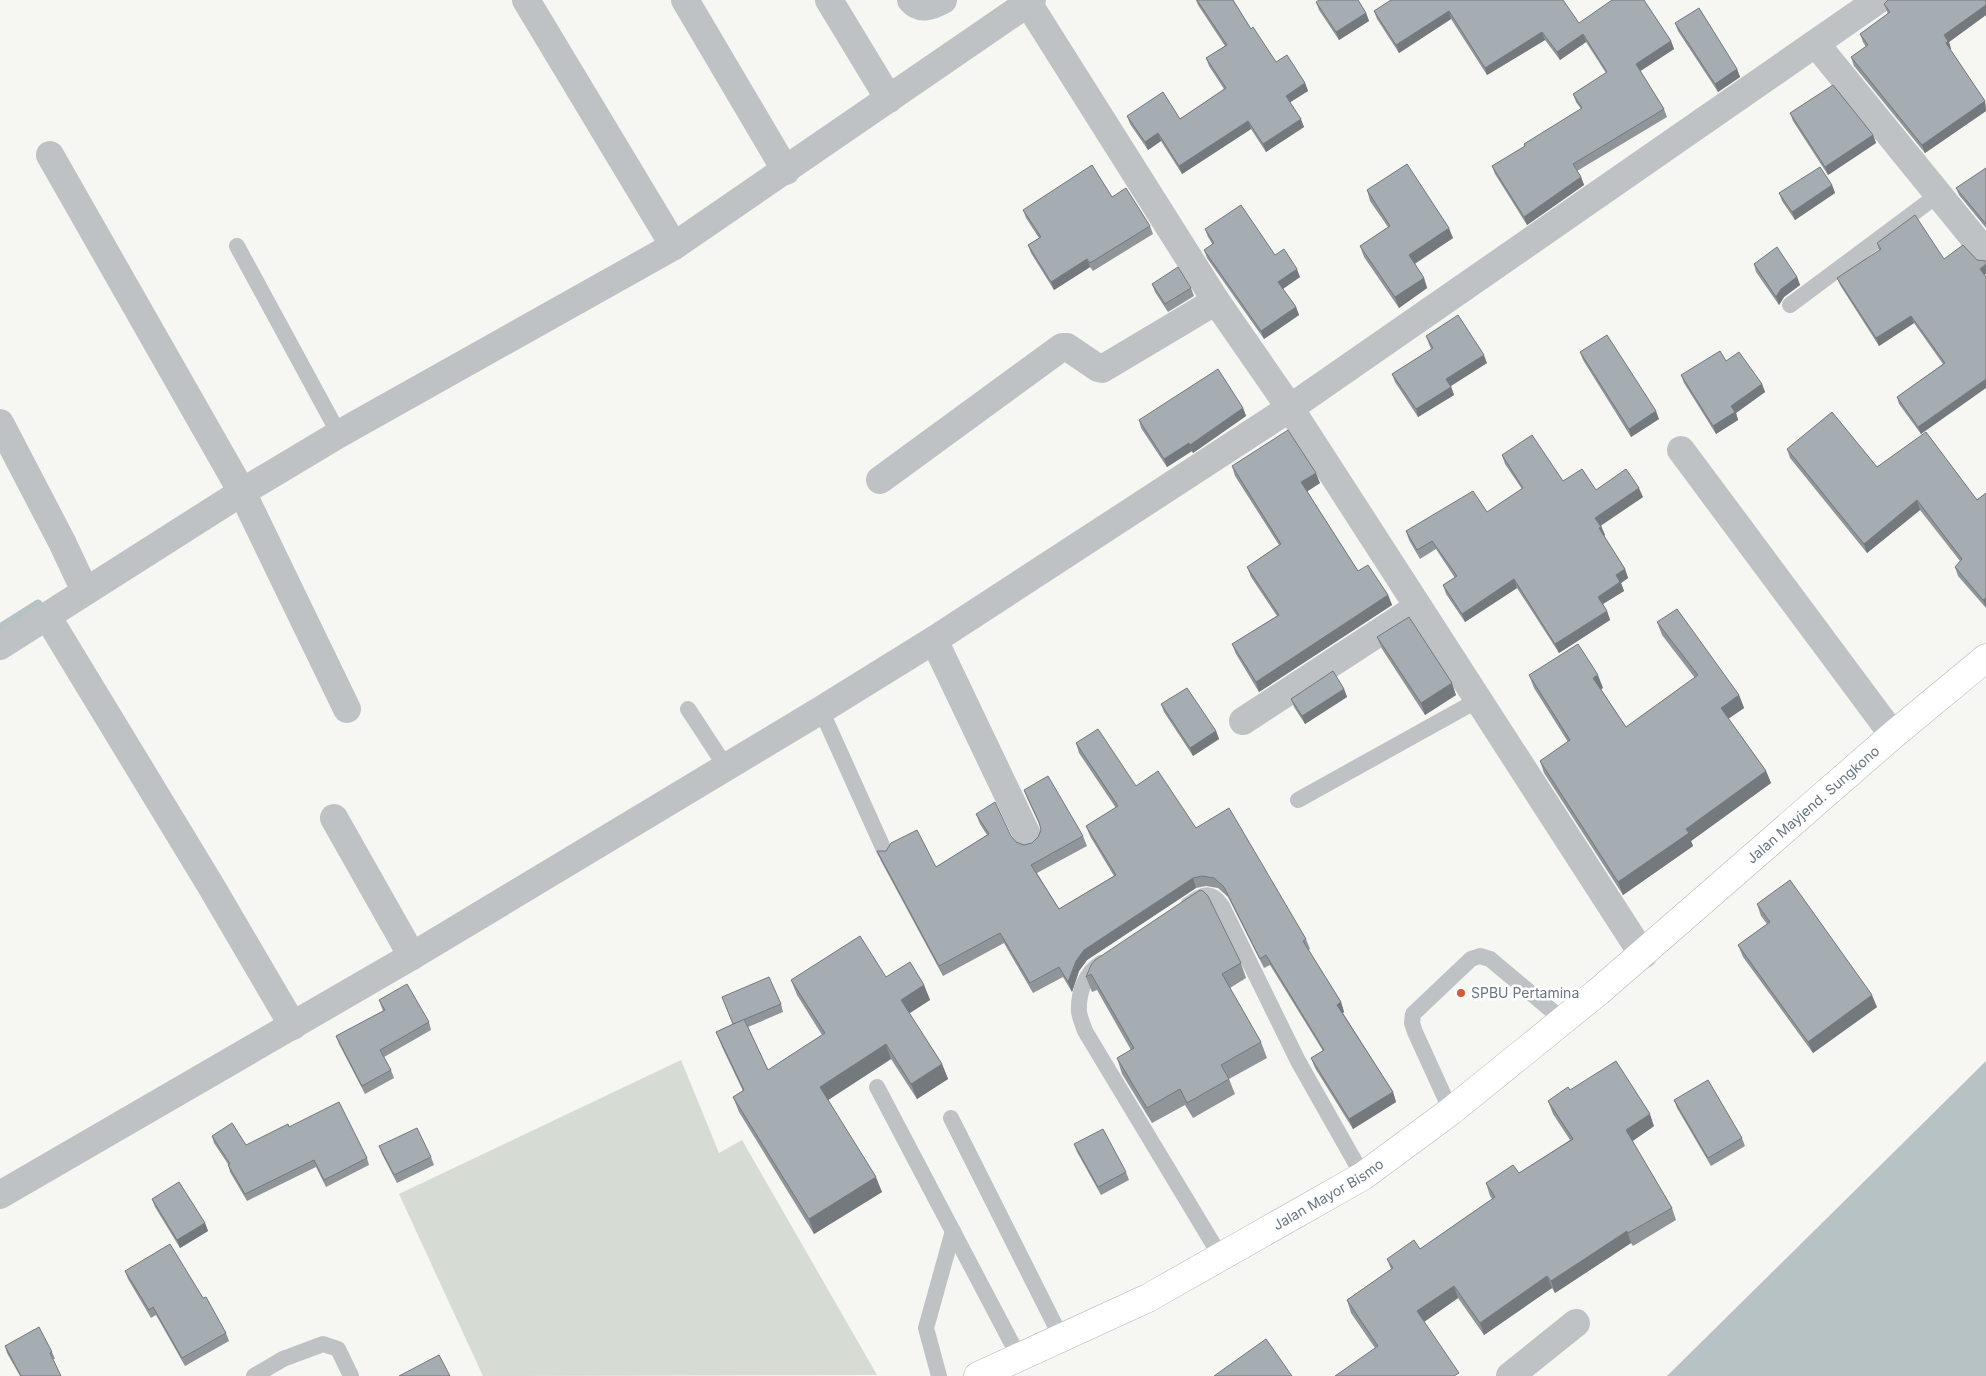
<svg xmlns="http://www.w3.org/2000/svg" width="1986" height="1376" font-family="Inter,sans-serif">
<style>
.green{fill:#d6dbd3}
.water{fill:#b7c2c5}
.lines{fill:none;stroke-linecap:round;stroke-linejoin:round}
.stream{stroke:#b7c2c5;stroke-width:9}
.primary-casing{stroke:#b2b6b9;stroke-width:29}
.service{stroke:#bec2c5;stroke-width:16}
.minor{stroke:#bec2c5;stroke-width:28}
.tertiary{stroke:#bec2c5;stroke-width:28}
.primary{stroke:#fff;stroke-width:28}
.wall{fill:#8f9599}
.shaded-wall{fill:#74797d}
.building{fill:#a6adb2;stroke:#74797d}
.poi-dot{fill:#d45936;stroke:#fff;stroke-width:2}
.labels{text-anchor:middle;stroke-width:5;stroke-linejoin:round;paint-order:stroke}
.street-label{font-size:14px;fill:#687682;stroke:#fff}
.poi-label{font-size:14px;fill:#687682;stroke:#fff;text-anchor:start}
</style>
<rect width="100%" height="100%" fill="#f6f6f3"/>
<!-- green -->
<path class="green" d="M681 1060 719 1153 742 1140 877 1375 483 1376 399 1194Z"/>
<!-- water -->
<path class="water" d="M1986 1061V1376H1667Z"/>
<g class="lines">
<!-- stream -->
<path class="stream" d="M0 628 38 604"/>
<!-- primary casing -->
<g class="primary-casing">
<g id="primary">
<path id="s1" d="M978 1376 1148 1298 1363 1176 1451 1111 1598 992 1893 735 1986 658"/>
</g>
</g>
<!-- service -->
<g class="service">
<path d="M237 246 339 434"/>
<path d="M1790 305 1939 194"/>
<path d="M688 709 726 767"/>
<path d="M821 710 885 852"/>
<path d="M1298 800 1478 700"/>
<path d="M1188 905C1203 895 1210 889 1222 906L1298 1061 1363 1176"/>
<path d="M1101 963C1085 973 1078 993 1079 1012 1080 1018 1083 1025 1085 1031L1221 1257"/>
<path d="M877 1087 1019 1357"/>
<path d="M1451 1111 1415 1032 1412 1023 1413 1014 1471 959 1480 956 1490 959 1563 1020"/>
<path d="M951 1118 1061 1337"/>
<path d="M254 1376 283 1359 323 1344 338 1349 351 1376"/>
<path d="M939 1376 926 1328 953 1231"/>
</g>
<!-- minor -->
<g class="minor">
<path d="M526 0 674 246"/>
<path d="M685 0 786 171"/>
<path d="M829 0 889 99"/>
<path d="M911 0C920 11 932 6 943 0"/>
<path d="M1816 44 1986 253"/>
<path d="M50 155 242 492 347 709"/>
<path d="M0 423 62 542 85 591"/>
<path d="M1681 450 1893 735"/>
<path d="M880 480 1062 347H1067L1098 368 1102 369 1216 301"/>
<path d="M47 616 211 886 293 1026"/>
<path d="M934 640 1029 839"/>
<path d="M0 646 242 492 339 434 674 246 1028 3 1026 0"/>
<path d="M1243 721 1418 607"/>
<path d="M334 818 412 956"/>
<path d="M0 1195 412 956 821 710 934 640 1290 408 1878 0"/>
<path d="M1510 1376 1576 1323"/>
</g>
<!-- tertiary -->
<path class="tertiary" d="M1032 0 1028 3 1216 301 1290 408 1643 955"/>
<!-- primary -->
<use href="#primary" class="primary"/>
</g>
<!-- wall -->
<g class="wall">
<path d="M1196 0H1233L1251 29 1276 62 1305 83 1308 91 1290 102 1304 127 1266 152 1251 129 1182 174 1161 141 1148 150 1130 124 1127 116 1180 119 1224 89 1209 66 1206 58 1225 46 1198 5Z"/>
<path d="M1391 0 1579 23 1671 41 1674 49 1640 71 1664 109 1667 117 1577 171 1581 177 1584 185 1527 225 1495 174 1492 166 1524 147V144L1581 109 1576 102 1573 94 1606 73 1586 42 1560 60 1545 40 1487 75 1451 19 1399 53 1377 19 1374 11Z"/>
<path d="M1986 0V15L1949 42 1951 49 1950 50 1985 101 1986 111 1925 153 1854 66 1851 57 1866 47 1863 42 1860 34 1888 14 1884 4Z"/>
<path d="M1316 2 1366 13 1369 21 1339 40 1319 10Z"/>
<path d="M1675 23 1737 69 1740 77 1718 92 1678 31Z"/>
<path d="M1790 113 1873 135 1876 143 1828 175 1793 121Z"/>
<path d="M1986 168V228L1959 195 1956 188Z"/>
<path d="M1832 185 1835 193 1795 220 1782 201 1779 193Z"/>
<path d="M1367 190 1453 238 1415 264 1424 278 1427 288 1399 308 1364 257 1360 246 1388 227 1370 201Z"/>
<path d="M1112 197 1150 226 1153 234 1093 271 1090 267 1054 290 1031 253 1028 245 1039 238 1026 218 1023 210Z"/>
<path d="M1205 229 1275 255 1300 277 1283 289 1296 307 1299 315 1264 339 1207 258 1204 250 1213 245 1208 237Z"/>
<path d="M1877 243 1944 259 1985 275 1921 434 1899 404 1897 397 1943 364 1914 323 1879 346 1840 285 1837 278 1879 250Z"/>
<path d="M1754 264 1797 277 1800 285 1784 297 1779 305 1756 272Z"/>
<path d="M1152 284 1191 288 1194 296 1168 312 1155 292Z"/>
<path d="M1426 336 1487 363 1451 386 1454 395 1418 417 1395 382 1392 374 1431 349 1429 344Z"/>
<path d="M1580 352 1659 419 1631 437 1583 360Z"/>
<path d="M1726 361 1762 384 1765 392 1736 413 1738 420 1716 434 1684 383 1681 375Z"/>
<path d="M1243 408 1246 416 1193 453 1192 451 1167 467 1141 428 1139 420Z"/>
<path d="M1787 449 1877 467 1977 500 1986 493V608L1958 576 1955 567 1960 561 1920 510 1867 553 1790 458Z"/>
<path d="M1502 455 1563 481 1596 490 1643 497 1601 525 1605 535 1604 536 1625 569 1628 578 1621 583 1624 591 1603 604 1607 611 1610 620 1559 653 1517 588 1465 622 1446 594 1443 585 1455 578 1436 549 1420 559 1409 540 1406 531 1487 512 1522 489 1505 464Z"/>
<path d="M1232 466 1320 483 1307 491 1358 571 1388 595 1392 605 1259 692 1236 654 1232 644 1277 616 1251 577 1247 567 1279 545 1235 476Z"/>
<path d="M1657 622 1739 695 1744 708 1728 719 1766 771 1771 783 1691 841 1693 846 1623 895 1544 773 1540 761 1568 742 1534 688 1529 675 1603 688 1601 689 1626 727 1695 678 1662 635Z"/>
<path d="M1377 637 1456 695 1425 715 1382 649Z"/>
<path d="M1344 689 1347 697 1305 724 1294 707 1291 699Z"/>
<path d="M1161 704 1216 731 1219 739 1193 756 1164 712Z"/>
<path d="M1076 743 1196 828 1306 939 1310 949 1308 950 1341 1002 1344 1012 1343 1013 1393 1092 1396 1102 1353 1129 1315 1068 1311 1058 1323 1051 1270 965 1264 968 1228 897 1218 888 1206 886 1196 888 1087 960 1079 971 1072 992 1063 977 1033 993 1004 943 943 976 881 861 877 851 936 867 987 835 980 824 976 814 1011 836 1016 842 1024 845 1032 843 1038 837 1041 830 1040 826 1028 800 1024 790 1083 836 1087 846 1037 873 1059 909 1114 876 1090 836 1086 826 1116 808 1079 753Z"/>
<path d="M1757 904 1877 1007 1813 1053 1743 957 1738 945 1767 924 1761 916Z"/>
<path d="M1241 963 1246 978 1230 988 1261 1042 1267 1058 1229 1079 1235 1094 1193 1118 1185 1105 1152 1123 1122 1074 1117 1058 1131 1050 1097 990 1092 992 1086 977 1091 965Z"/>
<path d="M886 977 924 985 930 1000 909 1013 942 1064 948 1079 917 1099 891 1059 828 1100 882 1192 814 1234 739 1112 733 1097 743 1091 722 1047 716 1032 733 1024 722 997 781 1004 783 1012 748 1027 768 1070 822 1035 797 995 791 980Z"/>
<path d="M379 1000 429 1022 431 1030 384 1057 391 1070 394 1078 365 1094 339 1044 336 1036 383 1011Z"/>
<path d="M1570 1090 1654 1126 1632 1141 1672 1208 1676 1220 1633 1246 1631 1243 1555 1293 1552 1288 1484 1335 1458 1298 1424 1322 1375 1348 1351 1313 1347 1300 1391 1269 1387 1259 1420 1249 1492 1199 1490 1196 1486 1183 1519 1173 1570 1140 1553 1114 1548 1101Z"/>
<path d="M1674 1100 1742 1138 1745 1146 1711 1166 1677 1108Z"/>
<path d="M289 1127 367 1158 369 1165 326 1187 316 1167 247 1201 230 1172 228 1164 214 1143 212 1136 246 1145Z"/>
<path d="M1074 1144 1126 1172 1129 1180 1101 1195 1077 1152Z"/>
<path d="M379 1146 431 1157 434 1165 397 1183 382 1154Z"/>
<path d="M152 1199 205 1223 208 1231 180 1248 155 1207Z"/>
<path d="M125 1271 203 1298 226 1333 229 1341 185 1366 156 1315 151 1318 128 1279Z"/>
<path d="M5 1346 52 1352 55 1359H53L61 1376H20L7 1353Z"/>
</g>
<!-- shaded-wall -->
<g class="shaded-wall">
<path d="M1986 5V15L1949 42 1951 49 1949 51 1944 35Z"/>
<path d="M1449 11 1451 19 1399 53 1396 45Z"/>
<path d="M1366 13 1369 21 1339 40 1336 32Z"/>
<path d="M1542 32 1545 40 1487 75 1485 68Z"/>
<path d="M1583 34 1586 42 1560 60 1557 52Z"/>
<path d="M1671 41 1674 49 1639 72 1636 64Z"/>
<path d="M1737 69 1740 77 1718 92 1715 84Z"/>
<path d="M1305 83 1308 91 1289 103 1286 96Z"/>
<path d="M1985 101 1986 111 1925 153 1922 145Z"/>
<path d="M1301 119 1304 127 1266 152 1263 144Z"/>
<path d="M1248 121 1251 129 1182 174 1179 166Z"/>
<path d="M1158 133 1161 141 1148 150 1145 142Z"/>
<path d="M1873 135 1876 143 1828 175 1825 167Z"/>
<path d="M1581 177 1584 185 1527 225 1524 217Z"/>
<path d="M1832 185 1835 193 1795 220 1792 212Z"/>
<path d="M1449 228 1453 238 1412 265 1409 255Z"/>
<path d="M1087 259 1090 267 1054 290 1051 282Z"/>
<path d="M1986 264V274L1983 276 1980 269Z"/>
<path d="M1297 269 1300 277 1281 290 1278 282Z"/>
<path d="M1797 277 1800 285 1784 297 1779 305 1776 297 1781 289Z"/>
<path d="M1424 278 1427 288 1399 308 1395 297Z"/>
<path d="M1296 307 1299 315 1264 339 1261 331Z"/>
<path d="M1911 316 1914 323 1879 346 1876 338Z"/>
<path d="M1484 355 1487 363 1449 387 1446 379Z"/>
<path d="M1986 379V388L1921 434 1918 427Z"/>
<path d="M1762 384 1765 392 1736 413 1738 420 1716 434 1713 426 1731 406Z"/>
<path d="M1451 387 1454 395 1418 417 1416 409Z"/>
<path d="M1243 408 1246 416 1193 453 1190 445Z"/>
<path d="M1656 411 1659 419 1631 437 1629 429Z"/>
<path d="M1189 443 1192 451 1167 467 1164 459Z"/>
<path d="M1316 473 1320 483 1305 493 1301 482Z"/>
<path d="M1639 488 1643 497 1599 527 1595 518Z"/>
<path d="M1917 500 1920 510 1867 553 1864 544Z"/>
<path d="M1601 527 1605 535 1602 537 1599 528Z"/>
<path d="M1625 569 1628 578 1621 583 1624 591 1601 605 1598 597 1616 575Z"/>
<path d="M1514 579 1517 588 1465 622 1462 614Z"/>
<path d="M1388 595 1392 605 1259 692 1256 682Z"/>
<path d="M1986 598V607L1983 600Z"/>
<path d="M1607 611 1610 620 1559 653 1555 644Z"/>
<path d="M1598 675 1603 688 1598 691 1593 678Z"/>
<path d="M1452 683 1456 695 1425 715 1421 703Z"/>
<path d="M1344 689 1347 697 1305 724 1302 716Z"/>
<path d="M1739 695 1744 708 1725 721 1721 708Z"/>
<path d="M1216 731 1219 739 1193 756 1190 748Z"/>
<path d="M1766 771 1771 783 1691 841 1693 846 1623 895 1618 882 1686 829Z"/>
<path d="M1193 878 1196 888 1087 960 1079 971 1072 992 1068 982 1076 961 1084 950Z"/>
<path d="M924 985 930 1000 907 1015 901 1000Z"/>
<path d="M1872 995 1877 1007 1813 1053 1808 1042Z"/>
<path d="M1341 1002 1344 1012 1341 1014 1337 1005Z"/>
<path d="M886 1044 891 1059 825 1102 820 1087Z"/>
<path d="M942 1064 948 1079 917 1099 911 1084Z"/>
<path d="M1393 1092 1396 1102 1353 1129 1349 1119Z"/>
<path d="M1650 1114 1654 1126 1630 1143 1626 1130Z"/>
<path d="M876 1177 882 1192 814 1234 809 1219Z"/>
<path d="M205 1223 208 1231 180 1248 177 1240Z"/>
<path d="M1627 1231 1631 1243 1555 1293 1551 1281Z"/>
<path d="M1547 1276 1552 1288 1484 1335 1480 1323Z"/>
<path d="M1454 1286 1458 1298 1421 1324 1417 1311Z"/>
</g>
<!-- building -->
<g class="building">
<path d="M1197 0H1233L1251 29 1253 27 1276 62 1287 55 1305 83 1286 96 1301 119 1263 144 1248 121 1179 166 1158 133 1145 142 1127 116 1163 92 1180 119 1226 88 1206 58 1227 45Z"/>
<path d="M1319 0H1358L1366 13 1336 32 1316 2Z"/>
<path d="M1391 0H1563L1579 23 1612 0H1644L1671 41 1636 64 1664 109 1573 164 1581 177 1524 217 1492 166 1525 146 1524 144 1582 108 1573 94 1607 72 1583 34 1557 52 1542 32 1485 68 1449 11 1396 45 1374 11Z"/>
<path d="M1888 0H1986V5L1944 35 1948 41 1946 43 1985 101 1922 145 1851 57 1868 45 1860 34 1890 12 1884 4Z"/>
<path d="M1699 8 1737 69 1715 84 1675 23Z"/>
<path d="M1833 85 1873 135 1825 167 1790 113Z"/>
<path d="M1407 164 1449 228 1409 255 1424 278 1395 297 1360 246 1390 226 1367 190Z"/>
<path d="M1092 165 1112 197 1126 188 1150 226 1090 263 1087 259 1051 282 1028 245 1041 237 1023 210Z"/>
<path d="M1820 167 1832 185 1792 212 1779 193Z"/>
<path d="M1986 168V224L1956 188Z"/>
<path d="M1241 205 1275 255 1284 249 1297 269 1278 282 1296 307 1261 331 1204 250 1214 243 1205 229Z"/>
<path d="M1915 215 1944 259 1963 245 1977 260 1986 261V264L1980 269 1986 277V379L1918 427 1897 397 1945 363 1911 316 1876 338 1837 278 1881 249 1877 243Z"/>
<path d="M1777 247 1797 277 1781 289 1776 297 1754 264Z"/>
<path d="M1178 267 1191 288 1165 304 1152 284Z"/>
<path d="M1458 315 1484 355 1446 379 1451 387 1416 409 1392 374 1433 348 1426 336Z"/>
<path d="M1607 335 1656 411 1629 429 1580 352Z"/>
<path d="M1720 351 1726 361 1739 352 1762 384 1731 406 1735 412 1713 426 1681 375Z"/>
<path d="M1218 369 1243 408 1190 445 1189 443 1164 459 1139 420Z"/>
<path d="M1832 412 1877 467 1926 432 1977 500 1986 493V598L1983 600 1955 567 1962 559 1917 500 1864 544 1787 449Z"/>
<path d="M1288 430 1316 473 1301 482 1358 571 1368 565 1388 595 1256 682 1232 644 1279 615 1247 567 1281 544 1232 466Z"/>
<path d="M1532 435 1563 481 1582 469 1596 490 1626 469 1639 488 1595 518 1601 527 1599 528 1625 569 1616 575 1620 582 1598 597 1607 611 1555 644 1514 579 1462 614 1443 585 1457 576 1432 541 1417 550 1406 531 1473 491 1487 512 1523 488 1502 455Z"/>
<path d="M1677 609 1739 695 1721 708 1766 771 1686 829 1689 833 1618 882 1540 761 1570 740 1529 675 1578 644 1598 675 1593 678 1626 727 1698 675 1657 622Z"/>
<path d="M1409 617 1452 683 1421 703 1377 637Z"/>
<path d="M1333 671 1344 689 1302 716 1291 699Z"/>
<path d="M1187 688 1216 731 1190 748 1161 704Z"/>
<path d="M1098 729 1136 786 1158 771 1196 828 1229 808 1306 939 1303 941 1341 1002 1337 1005 1393 1092 1349 1119 1311 1058 1324 1050 1266 955 1260 959 1224 887 1214 878 1202 876 1193 878 1084 950 1076 961 1068 982 1059 967 1030 983 1000 933 939 966 877 851H886L891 843 917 830 936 867 989 834 976 814 995 802 1011 836 1016 842 1024 845 1032 843 1038 837 1041 830 1039 822 1024 790 1048 776 1083 836 1031 865 1059 909 1116 875 1086 826 1118 806 1076 743Z"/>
<path d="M1790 880 1872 995 1808 1042 1738 945 1770 922 1757 904Z"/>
<path d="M1200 890 1203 891 1208 896 1241 963 1222 974 1261 1042 1221 1065 1229 1079 1187 1103 1180 1089 1147 1108 1117 1058 1134 1048 1091 974 1086 977 1091 965 1095 960Z"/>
<path d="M860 936 886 977 910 962 924 985 901 1000 942 1064 911 1084 886 1044 820 1087 876 1177 809 1219 733 1097 744 1090 716 1032 744 1019 768 1070 825 1033 791 980Z"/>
<path d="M769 977 781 1004 733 1024 722 997Z"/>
<path d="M407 984 429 1022 380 1050 391 1070 362 1086 336 1036 385 1010 379 1000Z"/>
<path d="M1616 1061 1650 1114 1626 1130 1672 1208 1628 1233 1627 1231 1551 1281 1547 1276 1480 1323 1454 1286 1417 1311 1459 1373 1454 1376H1335L1378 1346 1347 1300 1393 1268 1387 1259 1414 1240 1420 1249 1495 1197 1486 1183 1513 1165 1519 1173 1573 1139 1548 1101 1568 1087 1570 1090Z"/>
<path d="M1708 1080 1742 1138 1708 1158 1674 1100Z"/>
<path d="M339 1102 367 1158 324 1180 314 1160 245 1194 228 1165 230 1164 212 1136 232 1123 246 1145 288 1124 289 1127Z"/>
<path d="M417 1128 431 1157 394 1175 379 1146Z"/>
<path d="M1103 1129 1126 1172 1098 1187 1074 1144Z"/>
<path d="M179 1182 205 1223 177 1240 152 1199Z"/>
<path d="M170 1244 203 1298 206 1297 226 1333 182 1358 153 1307 149 1310 125 1271Z"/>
<path d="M39 1327 52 1352 50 1353 61 1376H21L5 1346Z"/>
<path d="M1266 1339 1292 1376H1214Z"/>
<path d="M439 1355 450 1376H399Z"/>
</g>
<!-- markers -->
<circle class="poi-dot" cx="1461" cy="993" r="5"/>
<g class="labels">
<!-- street labels -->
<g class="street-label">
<text dy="5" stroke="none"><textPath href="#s1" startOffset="1018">Jalan Mayjend. Sungkono</textPath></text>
<text dy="5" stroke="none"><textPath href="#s1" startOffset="395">Jalan Mayor Bismo</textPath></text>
</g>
<!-- poi labels -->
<g class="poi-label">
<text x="1471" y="998">SPBU Pertamina</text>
</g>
</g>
</svg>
